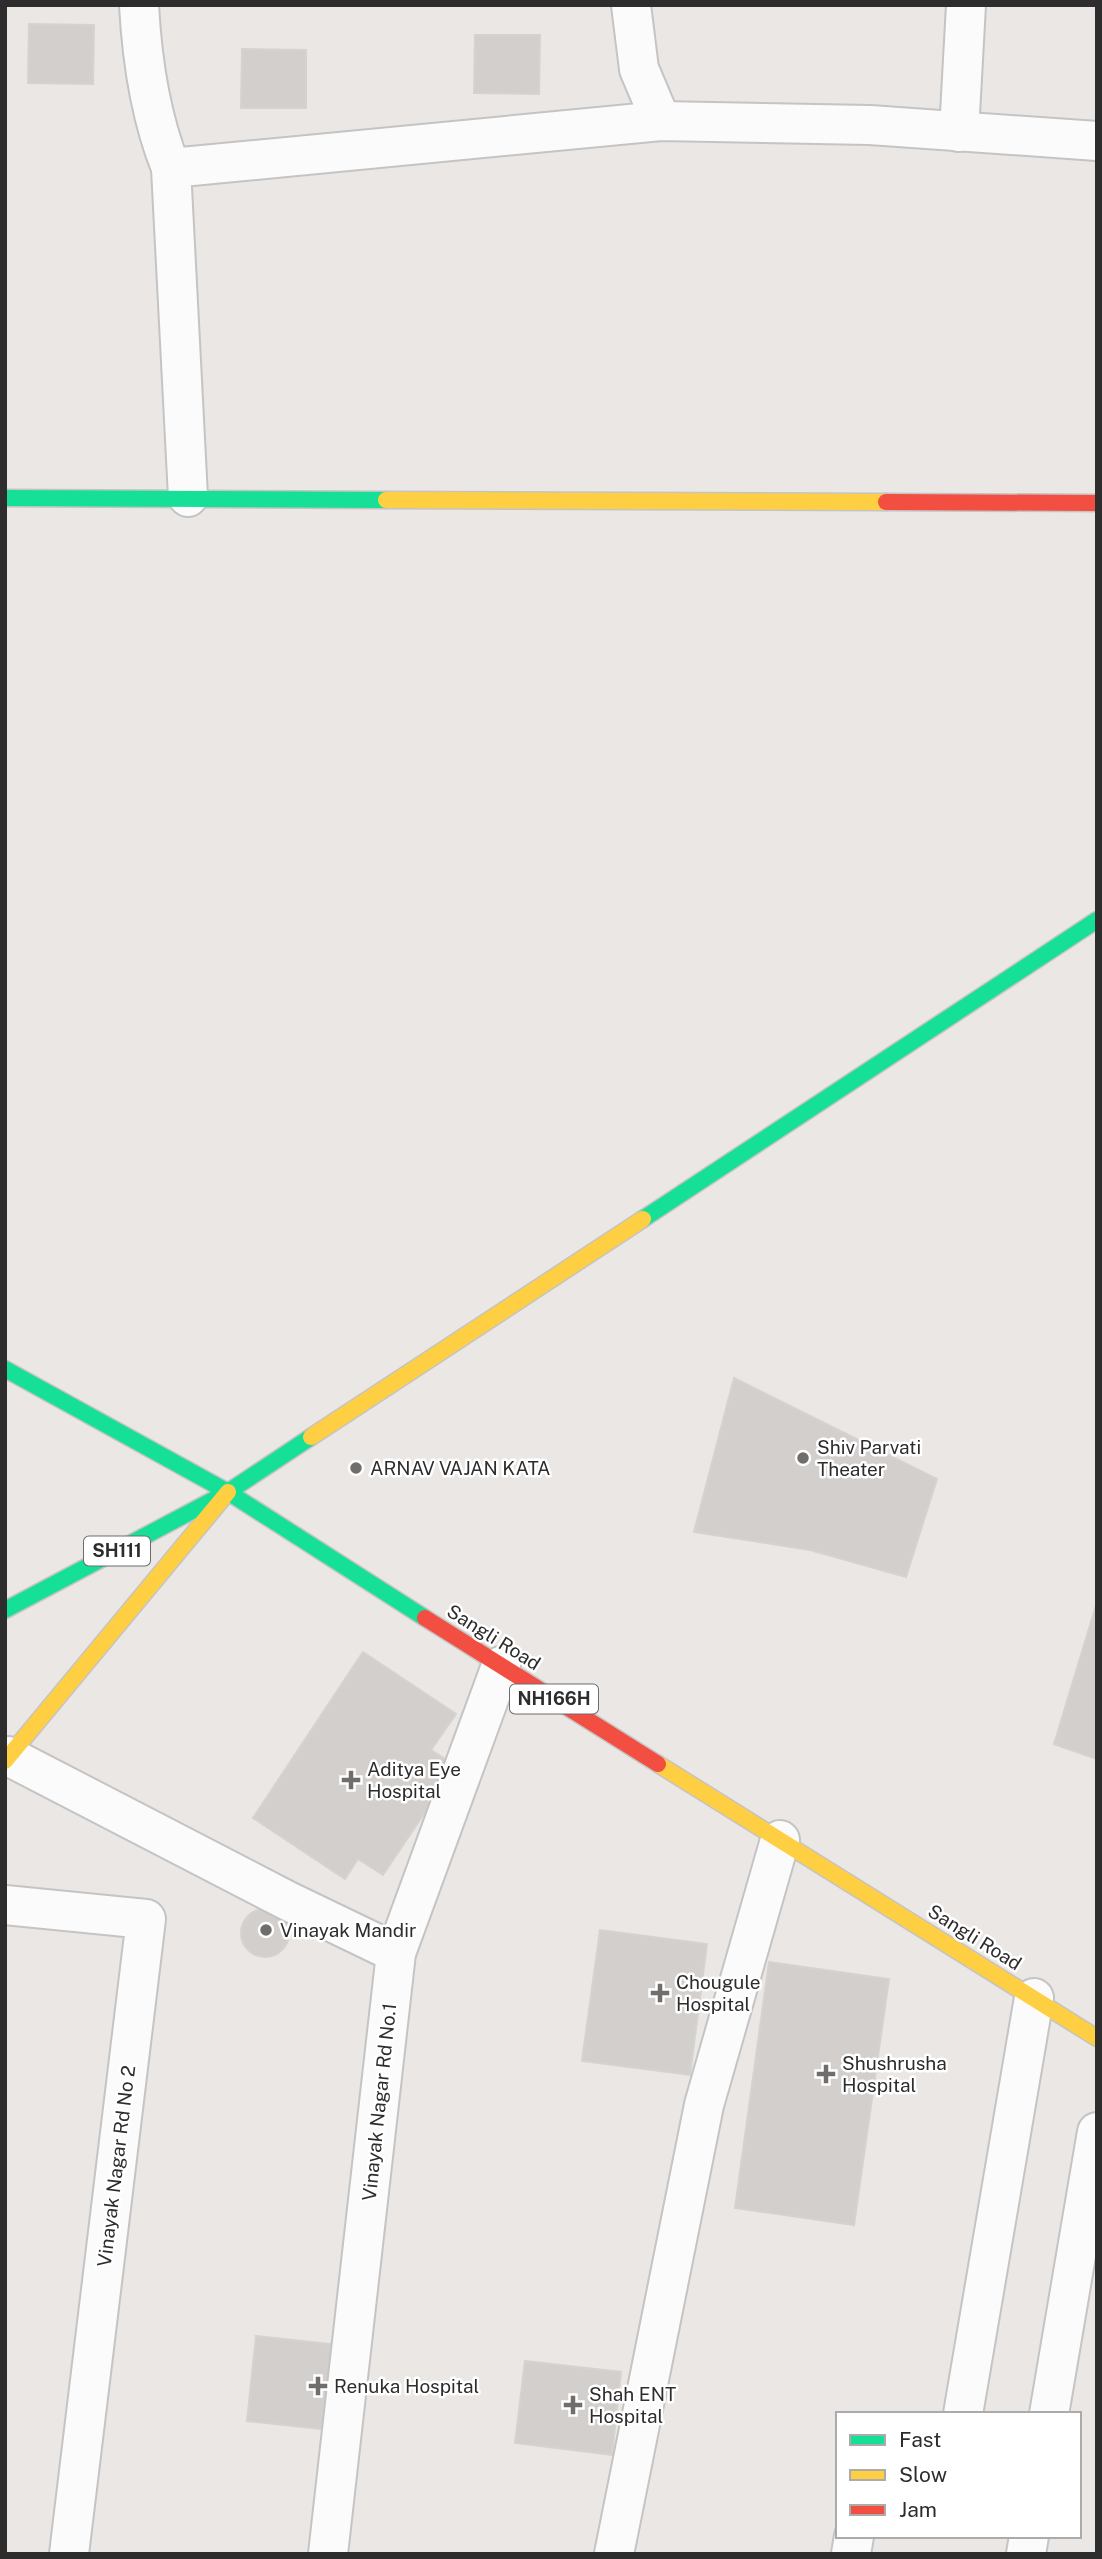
<svg xmlns="http://www.w3.org/2000/svg" width="1102" height="2559" font-family="'Public Sans',sans-serif">
<style>
.building{fill:#d2cfcd;stroke:#d5d3d0;stroke-width:2}
.lines{fill:none;stroke-linecap:round;stroke-linejoin:round}
.street-casing{stroke:#c5c4c4;stroke-width:42}
.fast-casing{stroke:#c5c4c4;stroke-width:19}
.slow-casing{stroke:#c5c4c4;stroke-width:19}
.jam-casing{stroke:#c5c4c4;stroke-width:19}
.street{stroke:#fcfbfb;stroke-width:38}
.fast{stroke:#16e098;stroke-width:16}
.slow{stroke:#ffcf43;stroke-width:16}
.jam{stroke:#f24e42;stroke-width:16}
.poi-dot{fill:#6f6e6d;stroke:#fff;stroke-width:2.5}
.labels{text-anchor:middle;stroke-width:5;stroke-linejoin:round;paint-order:stroke}
.shield{fill:#fff;stroke:#6c6c6c;stroke-width:2}
.shield-label{font-size:18px;font-weight:bold;fill:#2d2d2d}
.poi-label{font-size:19px;fill:#2d2d2d;stroke:#fff;text-anchor:start}
.street-label{font-size:19px;fill:#2d2d2d;stroke:#fff}
</style>
<rect width="100%" height="100%" fill="#eae7e4"/>
<!-- building -->
<g class="building">
<path d="M29 24 94 25 93 84 28 83Z"/>
<path d="M475 35H540L539 94 474 93Z"/>
<path d="M242 49 306 50V108H241Z"/>
<path d="M734 1378 937 1479 906 1577 810 1550 694 1532Z"/>
<path d="M1097 1602V1759L1054 1744Z"/>
<path d="M363 1652 456 1714 431 1750 456 1766 383 1875 358 1859 345 1879 253 1818Z"/>
<circle cx="265" cy="1933" r="24"/>
<path d="M600 1930 707 1944 690 2075 582 2061Z"/>
<path d="M769 1962 889 1979 854 2225 735 2208Z"/>
<path d="M256 2336 347 2346 339 2431 247 2421Z"/>
<path d="M525 2361 621 2372 612 2455 515 2443Z"/>
</g>
<g class="lines">
<!-- street casing -->
<g class="street-casing">
<g id="street">
<path d="M139 5C142 61 150 116 171 168"/>
<path d="M631 5 639 69 661 121"/>
<path d="M959 132 966 5"/>
<path d="M188 497 171 168 661 121 870 125 1097 141"/>
<path d="M8 1756 288 1901 396 1953"/>
<path d="M5 1905 146 1919 69 2554"/>
<path d="M963 2414 1034 1998"/>
<path d="M1049 2414 1097 2132"/>
<path d="M328 2554 396 1953 501 1666"/>
<path d="M614 2554 704 2105 780 1840"/>
<path d="M851 2554 854 2536"/>
<path d="M1026 2554 1029 2536"/>
</g>
</g>
<!-- fast casing -->
<g class="fast-casing">
<g id="fast">
<path d="M5 498 386 500"/>
<path d="M643 1219 1097 920"/>
<path d="M5 1369 228 1492 425 1618"/>
<path d="M5 1610 228 1492 311 1437"/>
</g>
</g>
<!-- slow casing -->
<g class="slow-casing">
<g id="slow">
<path d="M386 500 886 502"/>
<path d="M311 1437 643 1219"/>
<path d="M5 1761 228 1492"/>
<path d="M658 1764 1097 2038"/>
</g>
</g>
<!-- jam casing -->
<g class="jam-casing">
<g id="jam">
<path d="M886 502 1097 503"/>
<path d="M425 1618 658 1764"/>
</g>
</g>
<!-- street -->
<use href="#street" class="street"/>
<!-- fast -->
<use href="#fast" class="fast"/>
<!-- slow -->
<use href="#slow" class="slow"/>
<!-- jam -->
<use href="#jam" class="jam"/>
</g>
<!-- markers -->
<g class="poi-dot">
<circle cx="803" cy="1458" r="7"/>
<circle cx="356" cy="1468" r="7"/>
<path d="M347.5 1769.5h7v7h7v7h-7v7h-7v-7h-7v-7h7z"/>
<circle cx="266" cy="1930" r="7"/>
<path d="M656.5 1982.5h7v7h7v7h-7v7h-7v-7h-7v-7h7z"/>
<path d="M822.5 2063.5h7v7h7v7h-7v7h-7v-7h-7v-7h7z"/>
<path d="M314.5 2375.5h7v7h7v7h-7v7h-7v-7h-7v-7h7z"/>
<path d="M569.5 2394.5h7v7h7v7h-7v7h-7v-7h-7v-7h7z"/>
</g>
<g class="labels">
<!-- shield labels -->
<g class="shield">
<rect x="84" y="1536.5" width="66" height="29" rx="5"/>
<rect x="510" y="1684.5" width="88" height="29" rx="5"/>
</g>
<g class="shield-label">
<text x="117" y="1557">SH111</text>
<text x="554" y="1705">NH166H</text>
</g>
<!-- poi labels -->
<g class="poi-label">
<text x="817" y="1454">Shiv Parvati<tspan x="817" dy="22">Theater</tspan></text>
<text x="370" y="1475">ARNAV VAJAN KATA</text>
<text x="367" y="1776">Aditya Eye<tspan x="367" dy="22">Hospital</tspan></text>
<text x="280" y="1937">Vinayak Mandir</text>
<text x="676" y="1989">Chougule<tspan x="676" dy="22">Hospital</tspan></text>
<text x="842" y="2070">Shushrusha<tspan x="842" dy="22">Hospital</tspan></text>
<text x="334" y="2393">Renuka Hospital</text>
<text x="589" y="2401">Shah ENT<tspan x="589" dy="22">Hospital</tspan></text>
</g>
<!-- street labels -->
<g class="street-label">
<text transform="translate(494 1637) rotate(32)" y="7">Sangli Road</text>
<text transform="translate(975 1937) rotate(32)" y="7">Sangli Road</text>
<text transform="translate(379 2102) rotate(-84)" y="7">Vinayak Nagar Rd No.1</text>
<text transform="translate(116 2166) rotate(-83)" y="7">Vinayak Nagar Rd No 2</text>
</g>
</g>
<!-- border -->
<rect width="1102" height="2559" fill="none" stroke="#2d2d2d" stroke-width="14"/>
<!-- legend -->
<rect x="836" y="2412" width="245" height="126" fill="#ffffff" stroke="#ababab" stroke-width="2"/>
<rect x="850" y="2435" width="35" height="10" fill="#16e098" stroke="#ababab" stroke-width="2"/>
<text x="899" y="2447" font-size="21" fill="#2d2d2d">Fast</text>
<rect x="850" y="2470" width="35" height="10" fill="#ffcf43" stroke="#ababab" stroke-width="2"/>
<text x="899" y="2482" font-size="21" fill="#2d2d2d">Slow</text>
<rect x="850" y="2505" width="35" height="10" fill="#f24e42" stroke="#ababab" stroke-width="2"/>
<text x="899" y="2517" font-size="21" fill="#2d2d2d">Jam</text>
</svg>
